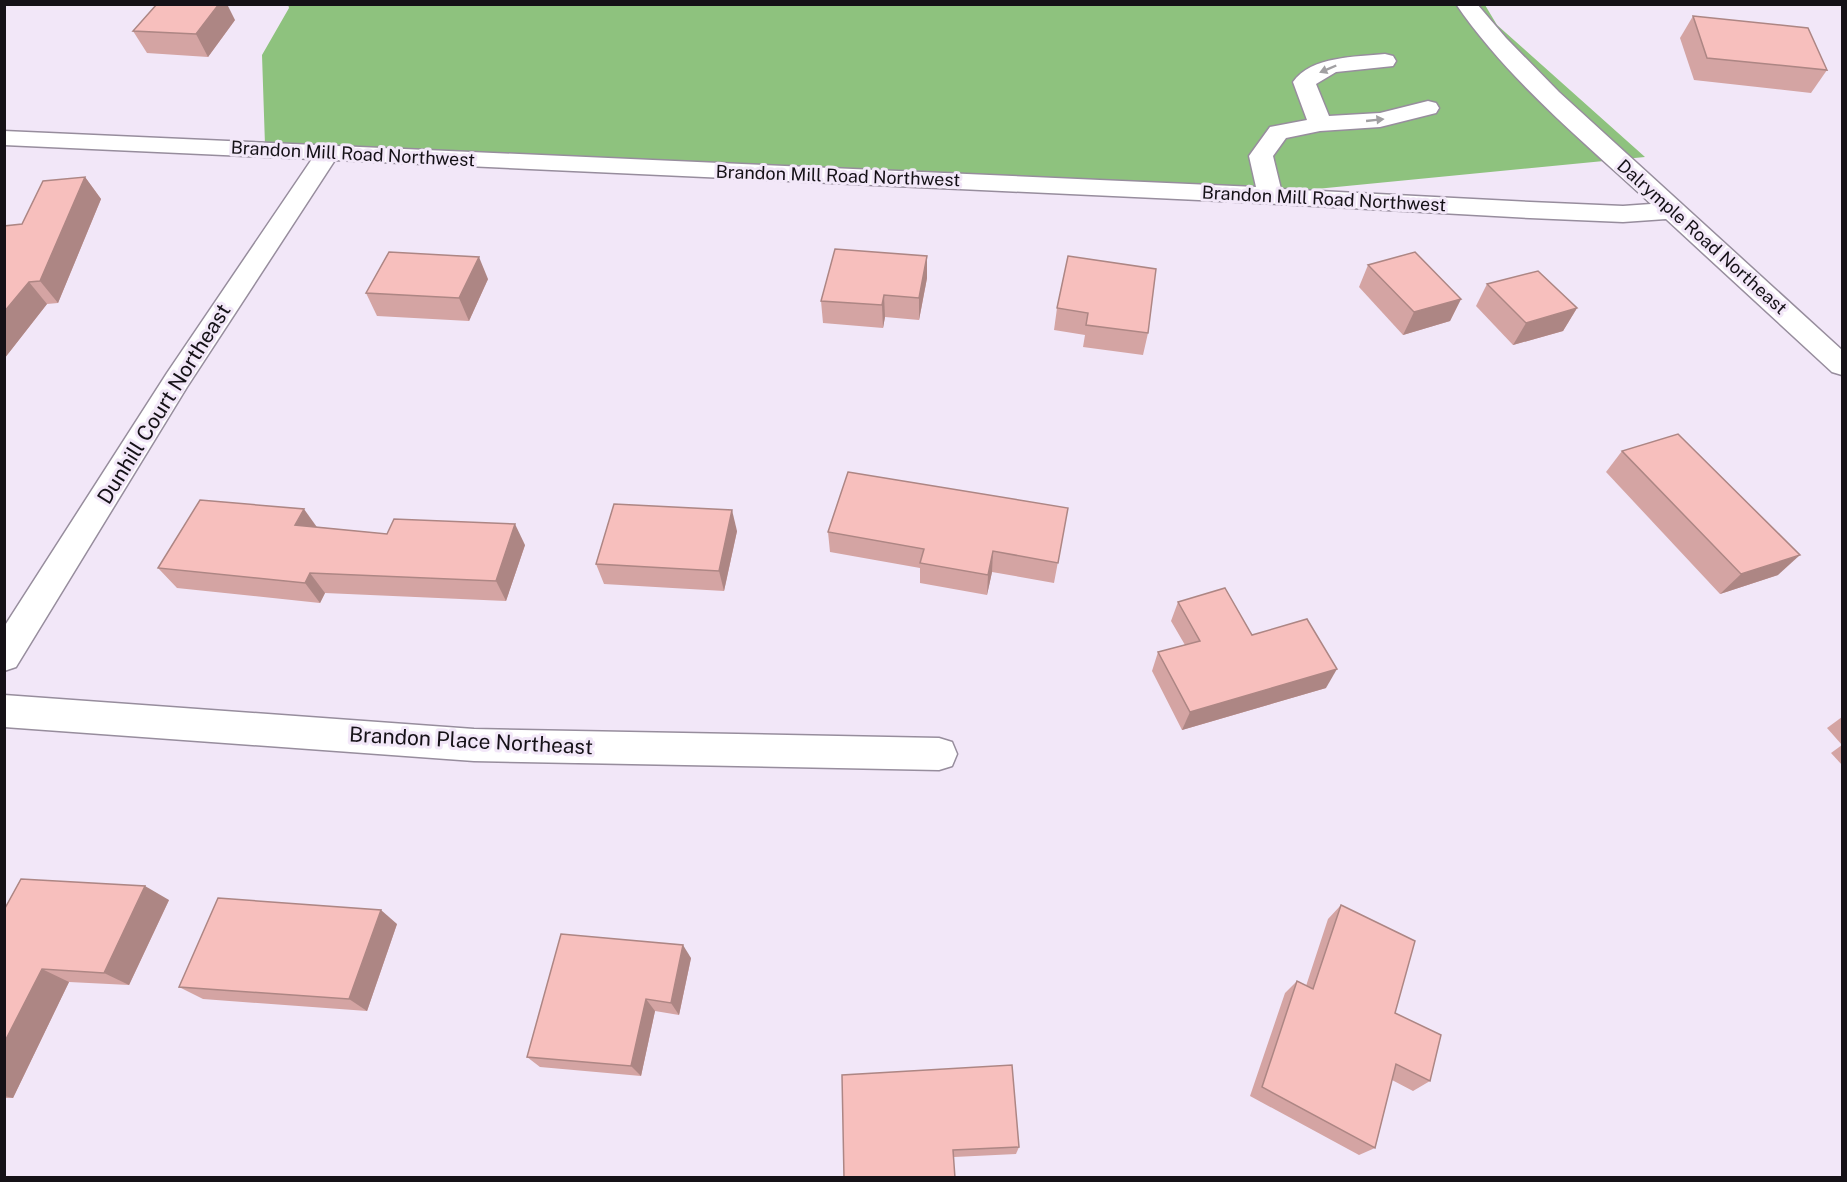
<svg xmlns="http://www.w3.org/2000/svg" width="1847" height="1182" font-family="'Public Sans',sans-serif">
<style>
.forest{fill:#8ec27e}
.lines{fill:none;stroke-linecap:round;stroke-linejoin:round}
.minor-casing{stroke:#978d9d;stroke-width:3}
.minor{fill:#fff;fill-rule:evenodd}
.wall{fill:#d4a4a3}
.shaded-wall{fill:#ad8684}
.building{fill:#f7bfbd;stroke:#ad8684;stroke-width:1.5}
.oneway{fill:#a1a0a2}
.labels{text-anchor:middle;stroke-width:6;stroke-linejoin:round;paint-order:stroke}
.far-street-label{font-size:18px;fill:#151117;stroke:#f2e7f8}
.street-label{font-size:21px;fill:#151117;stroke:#f2e7f8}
</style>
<rect width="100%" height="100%" fill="#f2e7f8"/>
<!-- forest -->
<path class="forest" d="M288 4 1485 5 1497 25 1645 157 1265 194 265 145 262 55 289 8Z"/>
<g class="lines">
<!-- minor casing -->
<g class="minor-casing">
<g id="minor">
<path d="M1456 4H1477L1506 38 1559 92 1842 350V375L1832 372 1666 219 1623 222 1530 218 1242 202 335 160 187 387 16 667 4 671V627L167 373 312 159 4 145V131L1256 187 1249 156 1270 127 1307 120 1293 82C1311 56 1356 57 1385 54L1393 56 1396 61 1393 66 1336 72 1316 84 1329 116 1380 113 1428 101 1436 103 1439 108 1436 113 1380 127 1320 131 1286 138 1273 156 1281 189 1530 202 1623 206 1651 204C1585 143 1507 79 1456 4Z"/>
<path d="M4 695 474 729 939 738 952 742 957 754 952 766 939 770 474 761 4 727Z"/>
</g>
</g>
<!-- minor -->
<use href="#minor" class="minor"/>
</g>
<!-- wall -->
<g class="wall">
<path d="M1693 16 1827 70 1811 93 1694 80 1680 38Z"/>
<path d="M235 20 208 57 147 53 133 31Z"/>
<path d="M85 177 101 199 58 303 47 304 4 359V226L22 224Z"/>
<path d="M927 256V278L919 320 885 317 883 328 823 323 821 301Z"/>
<path d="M1068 256 1148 333 1143 355 1083 347 1085 335 1054 330 1057 308Z"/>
<path d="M1368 265 1461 299 1450 321 1403 335 1359 287Z"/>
<path d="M488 279 469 321 377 316 366 293Z"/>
<path d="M1487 284 1577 308 1563 331 1513 345 1476 306Z"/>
<path d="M1622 451 1778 575 1720 594 1606 472Z"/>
<path d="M1068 508 1054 583 992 572 987 595 920 583V568L830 552 828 532Z"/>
<path d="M317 527 387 534 525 545 506 601 325 593 320 603 177 588 158 568Z"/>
<path d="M737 531 724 591 604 584 596 564Z"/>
<path d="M1178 602 1252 635 1326 688 1182 730 1152 671 1158 652 1185 645 1171 621Z"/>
<path d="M1842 717V745L1827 728Z"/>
<path d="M1842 745V765L1831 753Z"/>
<path d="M169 900 129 985 69 982 13 1098H4V910Z"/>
<path d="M1341 905 1430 1081 1413 1091 1392 1080 1375 1148 1359 1155 1250 1096 1285 993 1297 981 1306 986 1328 919Z"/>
<path d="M397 924 367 1011 203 999 179 987Z"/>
<path d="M691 958 679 1015 655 1011 641 1076 540 1067 527 1057Z"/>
<path d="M842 1075 1019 1147 1016 1154 954 1157Z"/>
</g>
<!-- shaded-wall -->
<g class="shaded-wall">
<path d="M219 4H227L235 20 208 57 196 34Z"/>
<path d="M85 177 101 199 58 303 40 281Z"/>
<path d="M927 256V278L919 320V298Z"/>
<path d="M479 257 488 279 469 321 459 298Z"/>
<path d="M29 282 47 304 4 359V312Z"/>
<path d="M884 295 885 317 883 328 882 305Z"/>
<path d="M1461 299 1450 321 1403 335 1414 312Z"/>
<path d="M1577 308 1563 331 1513 345 1526 323Z"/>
<path d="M304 509 319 530 295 525Z"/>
<path d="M732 510 737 531 724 591 719 571Z"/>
<path d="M515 524 525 545 506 601 496 581Z"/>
<path d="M993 551 992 572 987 595 988 575Z"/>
<path d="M1800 555 1778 575 1720 594 1741 574Z"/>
<path d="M310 573 325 593 320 603 305 583Z"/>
<path d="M1337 669 1326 688 1182 730 1190 712Z"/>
<path d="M145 886 169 900 129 985 104 973Z"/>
<path d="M381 910 397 924 367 1011 349 999Z"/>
<path d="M683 945 691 958 679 1015 671 1003Z"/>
<path d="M42 969 69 982 13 1098 4 1096V1043Z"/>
<path d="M646 999 655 1011 641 1076 631 1066Z"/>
</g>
<!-- building -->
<g class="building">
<path d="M157 4H219L196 34 133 31Z"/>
<path d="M1693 16 1808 28 1827 70 1707 58Z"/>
<path d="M85 177 40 281 29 282 4 312V226L22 224 43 181Z"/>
<path d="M835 249 927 256 919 298 884 295 882 305 821 301Z"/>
<path d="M389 252 479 257 459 298 366 293Z"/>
<path d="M1415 252 1461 299 1414 312 1368 265Z"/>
<path d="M1068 256 1156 269 1148 333 1086 325 1088 313 1057 308Z"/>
<path d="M1538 271 1577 308 1526 323 1487 284Z"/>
<path d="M1678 434 1800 555 1741 574 1622 451Z"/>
<path d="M848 472 1068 508 1058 563 993 551 988 575 920 563 924 549 828 532Z"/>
<path d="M200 500 304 509 295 525 387 534 394 519 515 524 496 581 310 573 305 583 158 568Z"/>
<path d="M614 504 732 510 719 571 596 564Z"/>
<path d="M1225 588 1252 635 1307 619 1337 669 1190 712 1158 652 1200 641 1178 602Z"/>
<path d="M21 879 145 886 104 973 42 969 4 1043V910Z"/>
<path d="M218 898 381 910 349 999 179 987Z"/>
<path d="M1341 905 1415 941 1395 1013 1441 1035 1430 1081 1396 1064 1375 1148 1262 1087 1297 981 1313 989Z"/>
<path d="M561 934 683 945 671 1003 646 999 631 1066 527 1057Z"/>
<path d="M1012 1065 1019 1147 953 1150 955 1178H844L842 1075Z"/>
</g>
<!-- one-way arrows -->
<defs><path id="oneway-solid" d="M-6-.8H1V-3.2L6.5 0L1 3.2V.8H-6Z" transform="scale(1.5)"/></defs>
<g class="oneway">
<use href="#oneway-solid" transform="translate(1328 69) rotate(157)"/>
<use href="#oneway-solid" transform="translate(1375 120) rotate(-6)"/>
</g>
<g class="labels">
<!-- far-street labels -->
<g class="far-street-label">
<text transform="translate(353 154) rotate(3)" y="6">Brandon Mill Road Northwest</text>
<text transform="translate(838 176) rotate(2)" y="6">Brandon Mill Road Northwest</text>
<text transform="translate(1324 199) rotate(3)" y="6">Brandon Mill Road Northwest</text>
<text transform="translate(1702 237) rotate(42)" y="6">Dalrymple Road Northeast</text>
</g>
<!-- street labels -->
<g class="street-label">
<text transform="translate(164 404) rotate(-58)" y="7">Dunhill Court Northeast</text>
<text transform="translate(471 741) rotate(3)" y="7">Brandon Place Northeast</text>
</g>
</g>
<!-- border -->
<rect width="1847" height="1182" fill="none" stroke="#151117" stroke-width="12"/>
</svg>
